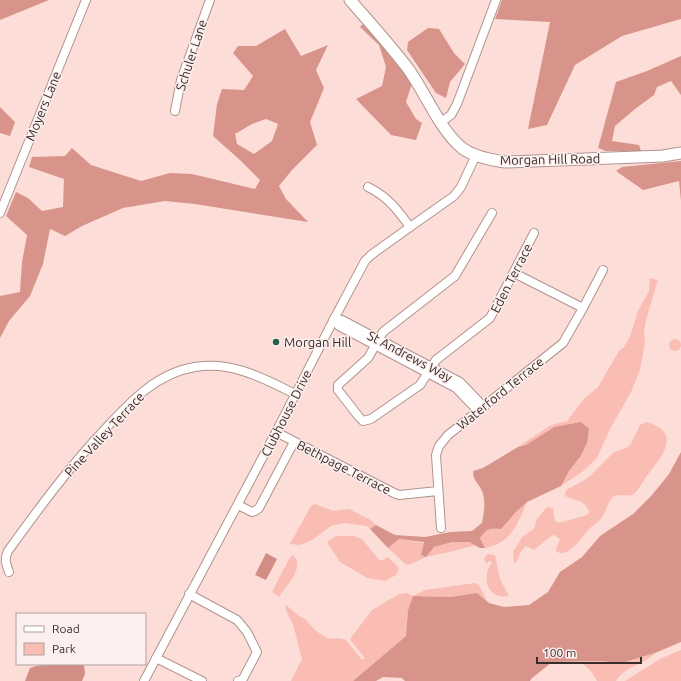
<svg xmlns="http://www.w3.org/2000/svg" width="681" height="681" font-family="Ubuntu,sans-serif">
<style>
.green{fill:#f9bdb4}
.forest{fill:#d8948a;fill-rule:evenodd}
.water{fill:#d28e84}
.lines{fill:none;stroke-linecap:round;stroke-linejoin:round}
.street-casing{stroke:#b0938f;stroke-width:10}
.secondary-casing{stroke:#b0938f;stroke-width:13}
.street{stroke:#fff;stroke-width:8}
.secondary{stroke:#fff;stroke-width:11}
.poi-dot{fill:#25624e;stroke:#fdefed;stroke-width:1.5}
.labels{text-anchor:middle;stroke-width:3;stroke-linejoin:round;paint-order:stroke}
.street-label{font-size:13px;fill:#392d2b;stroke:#fdefed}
.poi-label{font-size:13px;fill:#392d2b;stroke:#fdefed;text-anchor:start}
</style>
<rect width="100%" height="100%" fill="#fdddd8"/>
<!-- green -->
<g class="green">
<path d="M650 278 658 280 646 320 644 332 645 343 640 370 631 392 610 429 597 458 582 472 561 486 569 471 580 457 574 423C567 426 558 425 552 428 541 434 532 445 518 447L551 425 567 421 584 399 598 387 619 351 624 347 630 336 638 311 649 291Z"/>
<circle cx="675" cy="345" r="6"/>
<path d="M646 422C651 423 655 425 660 428 677 441 658 461 649 473 644 479 640 488 635 493 628 499 619 491 612 498 607 504 606 511 602 517 599 522 593 525 588 530 582 537 568 560 556 551V549L560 539 554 535 551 536 534 550 526 546C520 551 519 556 516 563L514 562 513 552 523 536 534 529 537 519 547 507 553 508 555 521 559 523 587 515 589 512C585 499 575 501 565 496L566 490 585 480 591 475 614 452 626 448 630 445 640 425Z"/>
<path d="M527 502C517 525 511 543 485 548L480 538 485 532 515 513Z"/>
<path d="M315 504 333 511 349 509 371 520 376 525 370 529 367 526 344 523 331 526 312 540 300 545 290 544 311 506Z"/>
<path d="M336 536H354L362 539 379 560H383L388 557 399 568 396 575 385 581 367 578 340 562 327 542Z"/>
<path d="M399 539 424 543 421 555C436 545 458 536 476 545L450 552 426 557 409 565 405 564 397 556 388 548Z"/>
<path d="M488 554 495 555 500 579 509 596C487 600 481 577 492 562L489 561 486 564 484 558Z"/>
<path d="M293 555C306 568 286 585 279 597L272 592 289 559Z"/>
<path d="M475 583 479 585 487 601 477 593 450 597 413 596 408 610 406 636 353 681H291L302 659C298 648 297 636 293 625 290 617 285 612 285 604L299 616 305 619 316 631 325 637 330 639 339 638 346 640 362 660 365 658 351 641 350 639 372 610 399 594 407 593 413 596 425 590Z"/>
<path d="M681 650V681H625L660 659Z"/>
<path d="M655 653C644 665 625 666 616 681H597L591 671 581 662 600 661 622 663Z"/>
</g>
<!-- forest -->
<g class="forest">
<path d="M0 0H49L0 20Z"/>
<path d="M502 0H681V19L622 36 575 65 547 125 528 129 550 22 495 19Z"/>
<path d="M364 23 401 66 412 83 406 102 416 119 422 123 416 140 391 135 356 99 382 86 386 67 379 45 360 27Z"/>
<path d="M428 28 439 29 454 53 465 64 450 82 446 98 436 93 407 50 408 42Z"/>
<path d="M285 29 301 56 328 45 316 70 324 88 310 122 317 145 292 170 279 186 286 199 308 222 195 204 165 201 123 208 82 226 65 236 50 229 43 264 30 296 9 321 0 338V296L20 292 22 262 27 235 6 216 16 192 28 198 42 211 63 207 64 179 29 167 32 157 65 156 72 148 91 165 141 181 170 173 192 174 255 189 260 180 240 160 213 136 217 104 222 89 244 90 253 76 233 53 238 46H256ZM266 119 278 124 272 141 254 154 237 144 235 134 252 124Z"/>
<path d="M681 56V95L671 81 657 87 654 95 635 109 615 126 612 141 639 145 641 151H606L598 148 616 82 647 71Z"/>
<path d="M0 107 15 122 10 136 0 133Z"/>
<path d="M681 161V201L679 181 643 190 616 171 622 167Z"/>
<path d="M581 422 589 429 587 443 580 457 569 471 561 486 527 502 515 513 501 529C490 528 488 528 480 538L485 548H480L469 542H452L434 547 426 557 421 555 424 542 399 539 388 548 370 529 376 525 395 535 425 537 450 532 472 531 482 523C484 513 486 500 482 491 478 482 473 481 473 471L483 468 518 447 526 445 554 427Z"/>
<path d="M681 452V642L655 653 622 663 600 661 552 662 531 679 530 681H405L402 678 383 677 376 681H353L406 636 408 610 413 596 450 597 477 593 489 603 504 607 529 605 548 592 560 572 582 557 600 536 633 514 652 495 669 474Z"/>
</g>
<!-- water -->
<g class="water">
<path d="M266 553 277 559 266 580 255 575Z"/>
<path d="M51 664H84L85 674 82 681H25L30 668 36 666Z"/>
</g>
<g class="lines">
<!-- street casing -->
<g class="street-casing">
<g id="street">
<path d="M175 111 181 80 210 0"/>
<path d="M441 122 451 115 457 104 496 0"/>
<path d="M368 187C388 197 397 209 410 227"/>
<path d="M0 213 86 0"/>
<path d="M492 213 455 276 383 332 368 358 338 385V390L359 417 363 421 371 419 420 385 436 360 490 318 534 233"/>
<path d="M514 273 583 308"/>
<path d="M334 319 342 320 460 382 484 407"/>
<path d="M334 319 339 326 456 388 478 411"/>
<path d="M276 432 394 493 399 495 438 491"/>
<path d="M238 505 252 512 255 511 259 508 294 442"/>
<path d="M441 528 436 455 439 446 448 435 563 343 583 308 603 270"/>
<path d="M9 572C6 564 4 559 8 551 39 508 70 466 106 428 131 401 157 373 195 367 232 361 263 378 295 394"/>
<path d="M189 594 237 620 247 632 257 652 244 677 242 680 238 681"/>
<path d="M156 658 202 681"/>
<path d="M144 681 276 432 334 319 365 261 371 255 410 227 454 196 461 187 476 155"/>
</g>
</g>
<!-- secondary casing -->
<g class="secondary-casing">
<path id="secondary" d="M350 0C370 23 391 46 409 70 426 94 440 130 462 148 474 157 491 160 505 162L663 156 681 153"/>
</g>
<!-- street -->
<use href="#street" class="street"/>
<!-- secondary -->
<use href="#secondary" class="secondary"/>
</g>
<!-- markers -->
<circle class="poi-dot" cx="276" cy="342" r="4"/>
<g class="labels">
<!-- street labels -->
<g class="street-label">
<text transform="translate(191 55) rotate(-72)" y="5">Schuler Lane</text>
<text transform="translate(43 106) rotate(-68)" y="5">Moyers Lane</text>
<text transform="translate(550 159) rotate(-1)" y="5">Morgan Hill Road</text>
<text transform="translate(511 278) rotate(-63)" y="5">Eden Terrace</text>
<text transform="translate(410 356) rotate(28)" y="5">St Andrews Way</text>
<text transform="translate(500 393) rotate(-39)" y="5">Waterford Terrace</text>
<text transform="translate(286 413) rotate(-63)" y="5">Clubhouse Drive</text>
<text transform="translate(104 434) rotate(-47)" y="5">Pine Valley Terrace</text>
<text transform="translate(344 467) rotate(27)" y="5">Bethpage Terrace</text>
</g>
<!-- poi labels -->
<g class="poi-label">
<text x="284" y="347">Morgan Hill</text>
</g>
</g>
<!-- legend -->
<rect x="16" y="613" width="130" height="52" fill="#fdefed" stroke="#afa19f"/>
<rect x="24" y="626" width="20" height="6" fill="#ffffff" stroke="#afa19f"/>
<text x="52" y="633" font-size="12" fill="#392d2b">Road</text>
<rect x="24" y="643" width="20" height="12" fill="#f9bdb4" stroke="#afa19f"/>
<text x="52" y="653" font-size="12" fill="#392d2b">Park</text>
<!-- scale -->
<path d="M537 657v6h104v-6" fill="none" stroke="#392d2b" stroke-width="2"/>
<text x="543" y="657" font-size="12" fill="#392d2b" stroke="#fdefed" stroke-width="3" paint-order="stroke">100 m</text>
</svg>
